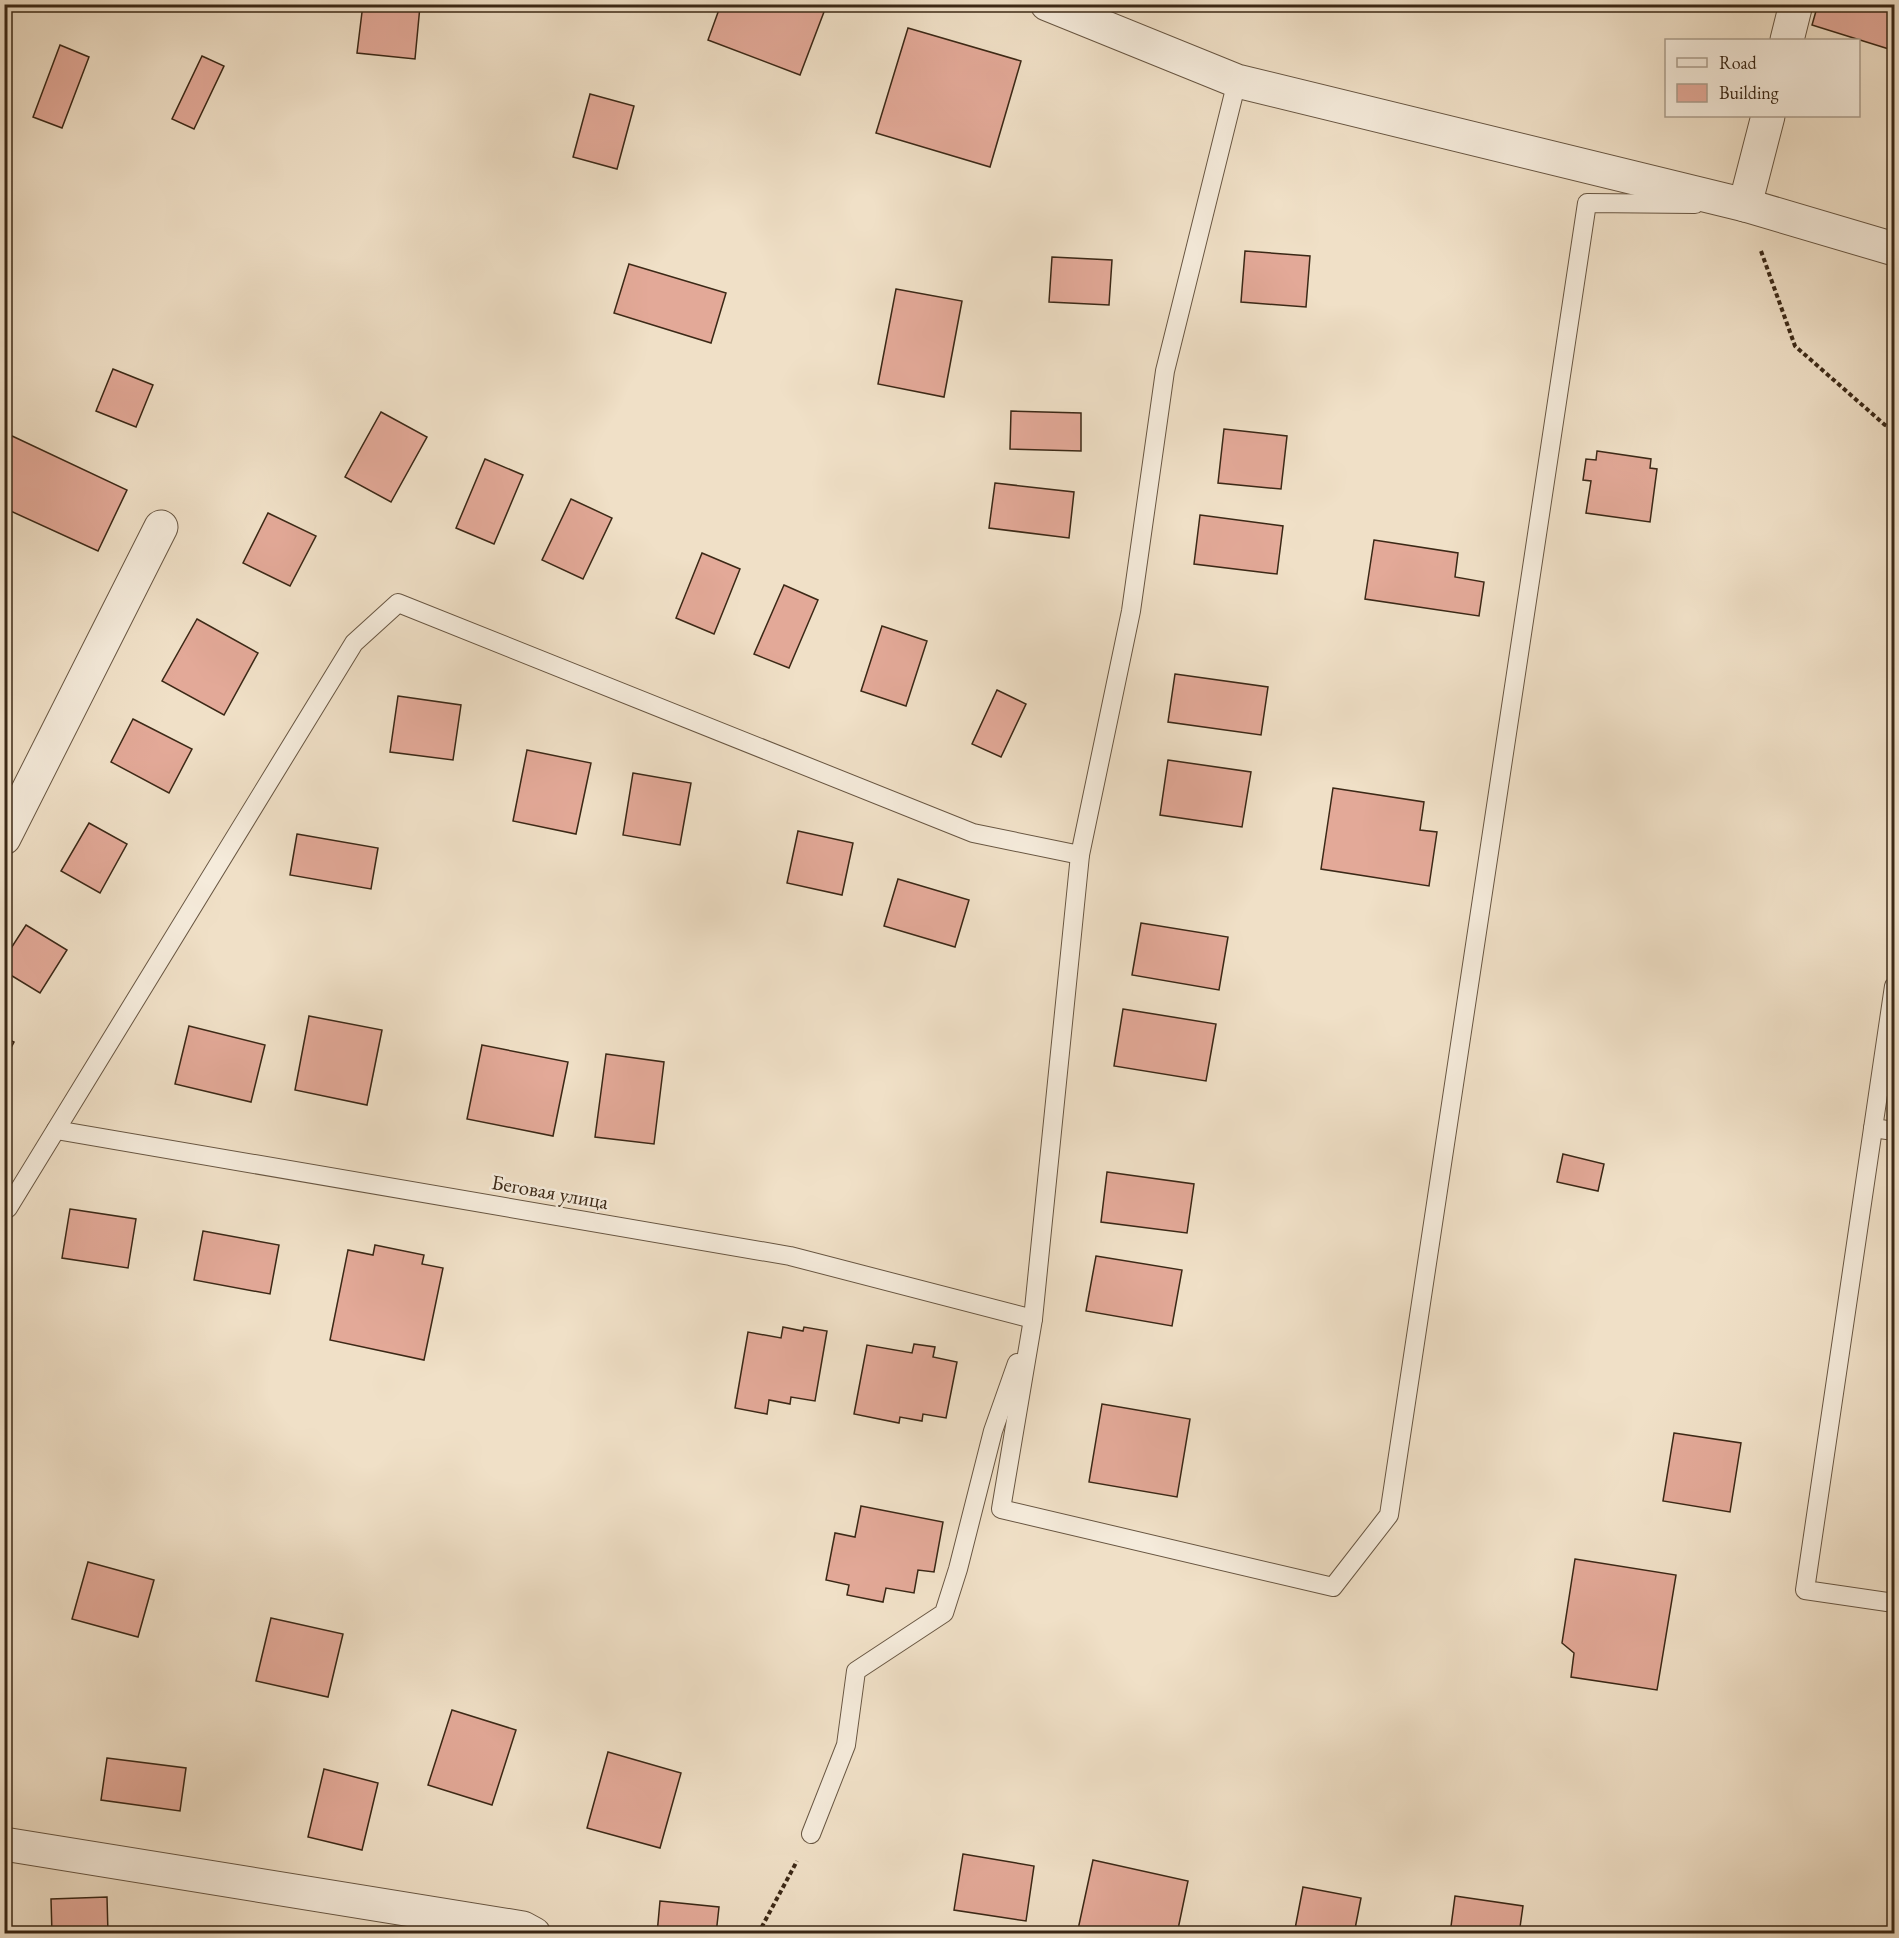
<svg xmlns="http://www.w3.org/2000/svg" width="1899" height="1938" font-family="'EB Garamond',serif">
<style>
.building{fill:#e3a998;stroke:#3b2816;stroke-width:1.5}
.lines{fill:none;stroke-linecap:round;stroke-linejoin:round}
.service-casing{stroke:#685642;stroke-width:20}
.minor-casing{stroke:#685642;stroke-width:35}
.path{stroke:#3b2816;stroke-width:4;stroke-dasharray:4.5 3;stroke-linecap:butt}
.service{stroke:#f5ebdb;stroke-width:18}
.minor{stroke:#f5ebdb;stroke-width:33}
.labels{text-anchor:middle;stroke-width:5;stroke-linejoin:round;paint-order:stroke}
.street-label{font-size:21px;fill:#3b2816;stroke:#f5ebdb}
</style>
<rect width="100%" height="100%" fill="#f0e0c7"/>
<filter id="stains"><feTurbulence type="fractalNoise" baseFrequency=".00333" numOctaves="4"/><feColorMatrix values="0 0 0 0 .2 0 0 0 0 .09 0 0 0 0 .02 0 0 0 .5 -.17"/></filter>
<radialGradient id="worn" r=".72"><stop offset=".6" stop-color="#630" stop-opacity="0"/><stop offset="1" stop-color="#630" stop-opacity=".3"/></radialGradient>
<!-- building -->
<g class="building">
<path d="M363 4 420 6 415 59 357 53Z"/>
<path d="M721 4H827L800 75 708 40Z"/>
<path d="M1818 4H1894V41L1892 50 1812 25Z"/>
<path d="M908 28 1021 61 990 167 876 133Z"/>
<path d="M60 45 89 57 62 128 33 117Z"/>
<path d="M202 56 224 66 194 129 172 119Z"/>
<path d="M590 94 634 106 617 169 573 157Z"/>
<path d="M1245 251 1310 256 1306 307 1241 302Z"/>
<path d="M1052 257 1112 260 1109 305 1049 302Z"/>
<path d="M629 264 726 293 711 343 614 313Z"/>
<path d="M896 289 962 301 944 397 878 384Z"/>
<path d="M113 369 153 385 136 427 96 411Z"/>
<path d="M1011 411 1081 413V451L1010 449Z"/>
<path d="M381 412 427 437 391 502 345 477Z"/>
<path d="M1224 429 1287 436 1281 489 1218 483Z"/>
<path d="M10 435 127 490 98 551 4 508V447Z"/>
<path d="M1597 451 1651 459 1650 468 1657 469 1650 522 1586 513 1591 481 1583 480 1586 459 1596 460Z"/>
<path d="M485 459 523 475 494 544 456 528Z"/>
<path d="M995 483 1074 492 1069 538 989 528Z"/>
<path d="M571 499 612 518 583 579 542 560Z"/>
<path d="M268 513 316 536 290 586 243 563Z"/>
<path d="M1200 515 1283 526 1277 574 1194 564Z"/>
<path d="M1374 540 1458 553 1455 577 1484 582 1479 616 1365 599Z"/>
<path d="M702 553 740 569 714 634 676 618Z"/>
<path d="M784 585 818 600 789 668 754 654Z"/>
<path d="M197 619 258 653 224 715 162 681Z"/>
<path d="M882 626 927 641 906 706 861 691Z"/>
<path d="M1175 674 1268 687 1261 735 1168 722Z"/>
<path d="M997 690 1026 704 1001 757 972 744Z"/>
<path d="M398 696 461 705 453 760 390 752Z"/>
<path d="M133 719 192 749 169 793 111 762Z"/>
<path d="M527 750 591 763 576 834 513 821Z"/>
<path d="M1168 760 1251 772 1242 827 1160 815Z"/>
<path d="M633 773 691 783 680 845 623 835Z"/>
<path d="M1333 788 1424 802 1420 830 1437 832 1429 886 1321 869Z"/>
<path d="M89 823 127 844 100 893 61 871Z"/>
<path d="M798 831 853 843 842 895 787 883Z"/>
<path d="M297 834 378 848 371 889 290 875Z"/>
<path d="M898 879 969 900 955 947 884 926Z"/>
<path d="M1141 923 1228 937 1219 990 1132 975Z"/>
<path d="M26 925 67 950 40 993 4 971V959Z"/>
<path d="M1123 1009 1216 1024 1206 1081 1114 1066Z"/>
<path d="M309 1016 382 1030 367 1105 295 1090Z"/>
<path d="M189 1026 265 1045 251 1102 175 1084Z"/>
<path d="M4 1037 14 1042 4 1061Z"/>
<path d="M482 1045 568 1062 553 1136 467 1119Z"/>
<path d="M606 1054 664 1062 654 1144 595 1137Z"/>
<path d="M1563 1154 1604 1164 1598 1191 1557 1182Z"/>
<path d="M1107 1172 1194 1184 1187 1233 1101 1222Z"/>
<path d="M70 1209 136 1219 128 1268 62 1258Z"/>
<path d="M203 1231 279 1245 270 1294 194 1280Z"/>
<path d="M375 1245 424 1255 422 1264 443 1268 424 1360 330 1340 348 1250 373 1255Z"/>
<path d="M1096 1256 1182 1270 1172 1326 1086 1311Z"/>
<path d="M783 1327 803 1331 804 1327 827 1331 815 1401 791 1397 790 1404 769 1400 767 1414 735 1408 748 1332 781 1338Z"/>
<path d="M914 1344 935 1347 933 1357 957 1362 946 1418 923 1414 922 1421 900 1417 899 1423 854 1414 867 1345 912 1353Z"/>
<path d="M1102 1404 1190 1419 1177 1497 1089 1482Z"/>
<path d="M1674 1433 1741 1443 1730 1512 1663 1501Z"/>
<path d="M861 1506 943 1522 934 1572 918 1570 914 1593 886 1588 883 1602 847 1595 849 1585 826 1580 835 1533 855 1537Z"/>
<path d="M1575 1559 1676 1575 1657 1690 1571 1677 1574 1653 1562 1643Z"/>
<path d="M88 1562 154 1580 138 1637 72 1619Z"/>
<path d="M271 1618 343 1634 328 1697 256 1681Z"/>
<path d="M452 1710 516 1730 492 1805 428 1785Z"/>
<path d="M608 1752 681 1773 660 1848 587 1828Z"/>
<path d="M107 1758 186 1768 180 1811 101 1800Z"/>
<path d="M324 1769 378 1783 362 1850 308 1837Z"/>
<path d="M963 1854 1034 1866 1026 1921 954 1910Z"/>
<path d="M1093 1860 1188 1881 1177 1934H1077Z"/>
<path d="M1303 1887 1361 1898 1354 1934H1294Z"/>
<path d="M1455 1896 1523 1906 1519 1934H1450Z"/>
<path d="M107 1897 108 1934H52L51 1899Z"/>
<path d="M660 1901 719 1907 716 1934H657Z"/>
</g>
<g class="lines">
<!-- service casing -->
<g class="service-casing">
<g id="service">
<path d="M1237 81 1165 371 1131 611 1080 855 1033 1319 1001 1509 1333 1587 1389 1515 1587 203 1695 204"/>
<path d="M1894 986 1805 1590 1894 1603"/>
<path d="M1873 1128 1894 1131"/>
<path d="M56 1130 790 1256 1033 1319"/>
<path d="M4 1211 8 1208 354 643 398 603 973 833 1080 855"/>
<path d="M811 1834 846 1745 856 1671 944 1613 958 1569 993 1431 1017 1363"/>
</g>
</g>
<!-- minor casing -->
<g class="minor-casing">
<g id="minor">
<path d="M1047 4 1237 81 1745 205 1894 249"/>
<path d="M1787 40 1796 4"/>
<path d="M1745 205 1768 116"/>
<path d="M4 838 161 527"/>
<path d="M4 1844 523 1928 534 1934"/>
</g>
</g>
<!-- path -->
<g class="path">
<path d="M1761 251 1795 346 1885 425 1894 429"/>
<path d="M758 1934 797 1861"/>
</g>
<!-- service -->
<use href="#service" class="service"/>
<!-- minor -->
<use href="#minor" class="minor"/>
</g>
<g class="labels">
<!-- street labels -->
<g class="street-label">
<text transform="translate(550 1192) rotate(10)" y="7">Беговая улица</text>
</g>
</g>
<!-- margin -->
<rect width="1899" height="1938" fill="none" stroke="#f0e0c7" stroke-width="24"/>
<rect x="6" y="6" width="1887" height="1926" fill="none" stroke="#3b2816" stroke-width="3"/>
<rect x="12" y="12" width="1875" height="1914" fill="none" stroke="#3b2816" stroke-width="1.5"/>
<!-- legend -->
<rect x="1665" y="39" width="195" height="78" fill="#f5ebdb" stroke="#ab9d8c" stroke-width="1.5"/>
<rect x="1677" y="58" width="30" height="9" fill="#f5ebdb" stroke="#ab9d8c" stroke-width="1.5"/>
<text x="1719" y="69" font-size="18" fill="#3b2816">Road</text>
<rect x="1677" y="84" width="30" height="18" fill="#e3a998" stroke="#ab9d8c" stroke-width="1.5"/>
<text x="1719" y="99" font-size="18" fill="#3b2816">Building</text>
<rect width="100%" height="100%" filter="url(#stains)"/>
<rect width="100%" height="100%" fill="url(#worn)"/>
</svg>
